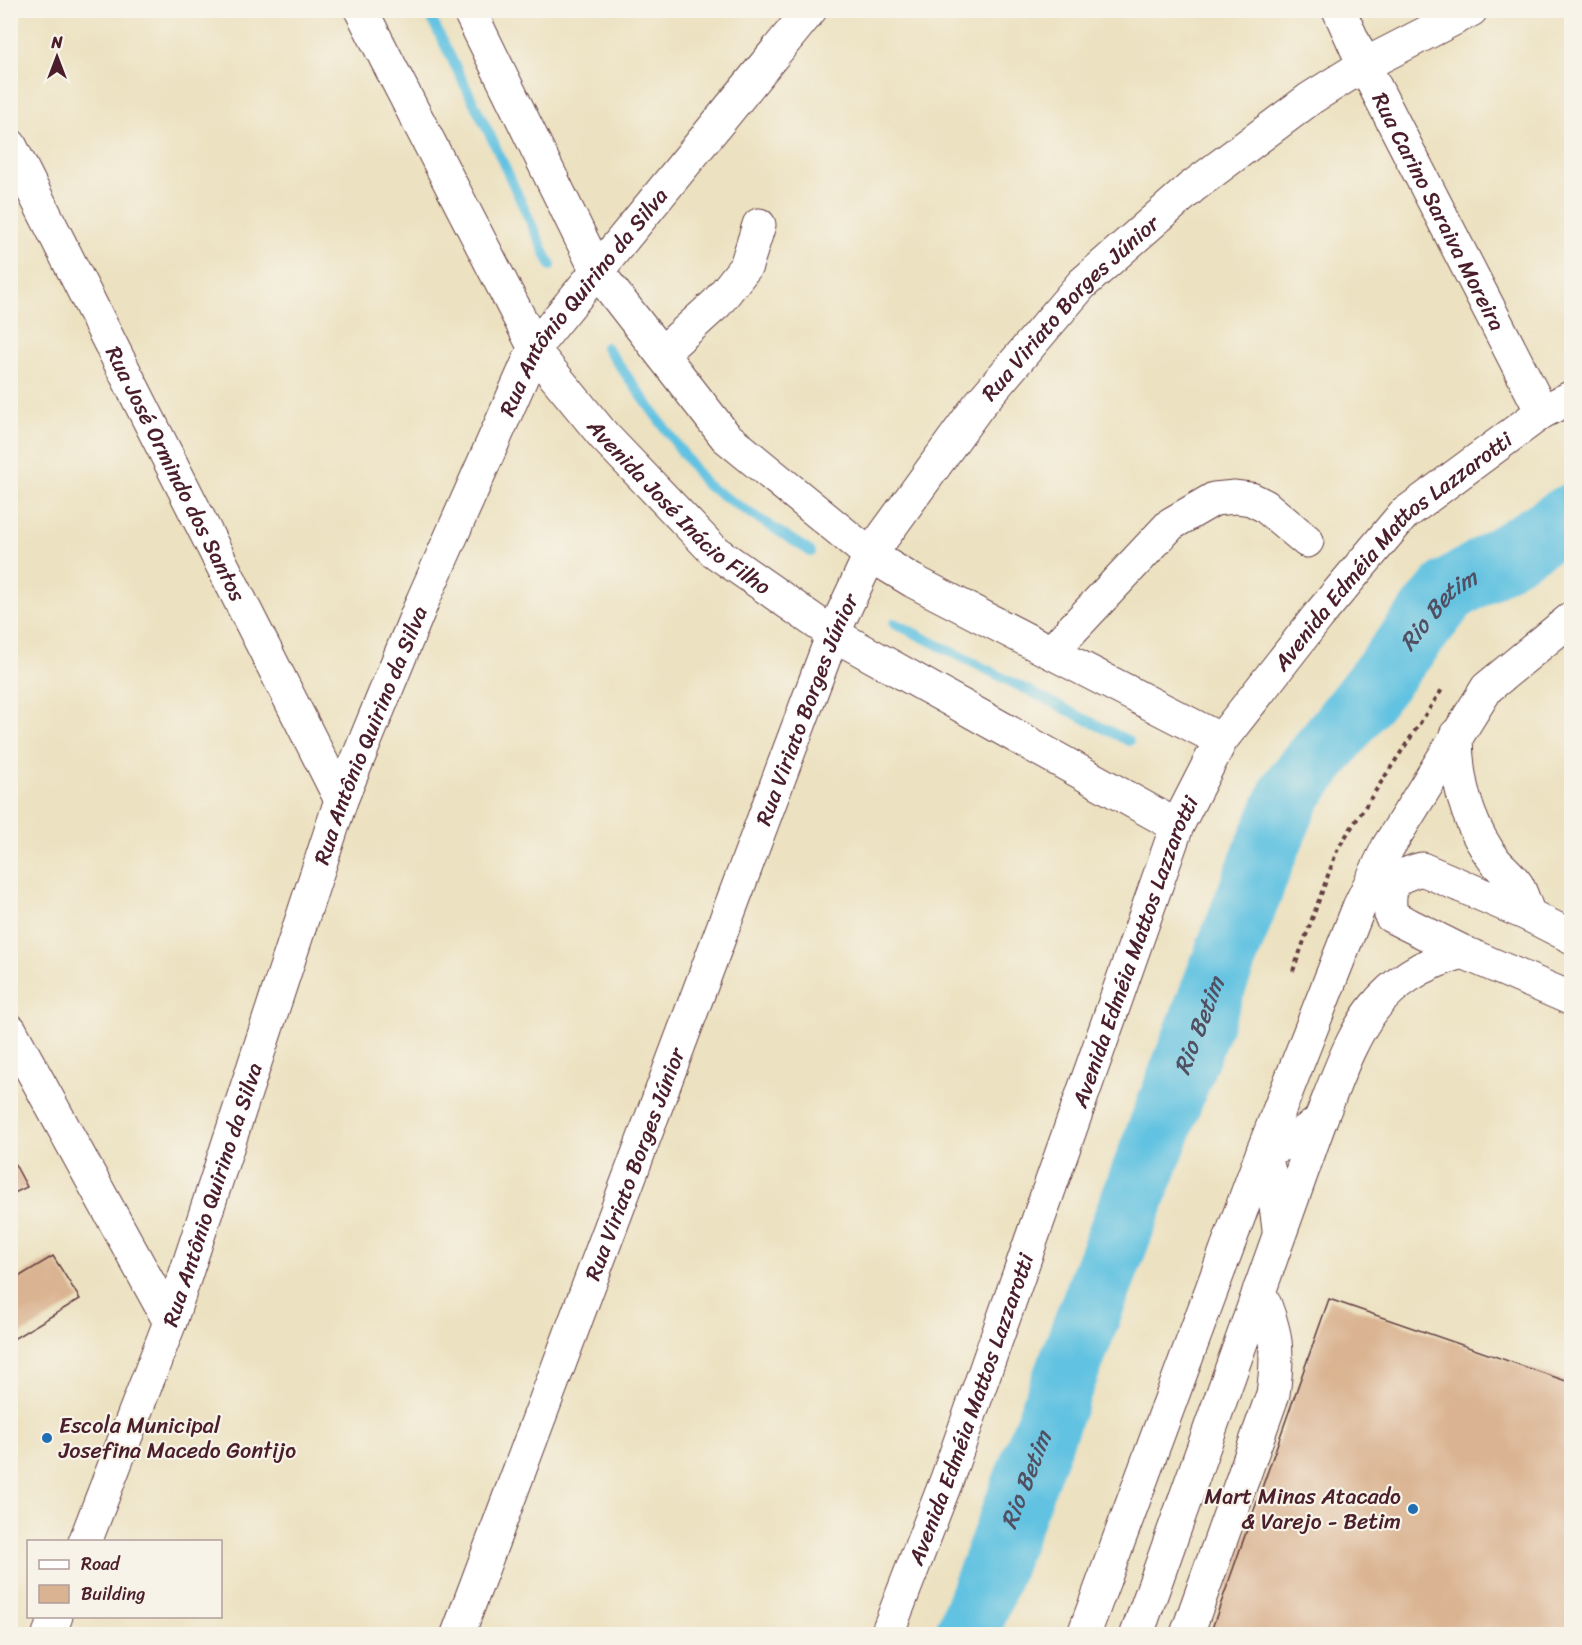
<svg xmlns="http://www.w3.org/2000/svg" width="1582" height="1645" font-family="Sriracha,sans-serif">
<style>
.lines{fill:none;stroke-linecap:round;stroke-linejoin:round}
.stream{stroke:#62c2e1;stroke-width:10}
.river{stroke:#62c2e1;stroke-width:64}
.building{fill:#dab492}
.minor-casing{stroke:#623c41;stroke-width:35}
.major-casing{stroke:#623c41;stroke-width:35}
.path{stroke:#623c41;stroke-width:4;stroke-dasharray:4.5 4.5;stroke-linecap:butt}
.minor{stroke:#fff;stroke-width:33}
.major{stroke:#fff;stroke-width:33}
.poi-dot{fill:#1f6fb2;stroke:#f7f3e8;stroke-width:2}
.labels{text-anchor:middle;stroke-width:4.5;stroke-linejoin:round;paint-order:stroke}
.street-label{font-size:22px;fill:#4a1f2b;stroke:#f7f3e8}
.poi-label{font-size:22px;fill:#4a1f2b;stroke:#f7f3e8;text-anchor:start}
.water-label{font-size:24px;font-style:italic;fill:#515062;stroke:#f7f3e8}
</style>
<rect width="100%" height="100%" fill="#f7f3e8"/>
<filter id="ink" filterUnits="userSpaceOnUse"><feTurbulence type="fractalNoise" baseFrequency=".0167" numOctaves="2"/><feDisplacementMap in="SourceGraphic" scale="12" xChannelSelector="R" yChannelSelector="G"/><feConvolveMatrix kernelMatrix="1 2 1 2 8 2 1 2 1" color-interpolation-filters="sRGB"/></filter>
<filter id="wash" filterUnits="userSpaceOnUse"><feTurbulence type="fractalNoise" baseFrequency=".008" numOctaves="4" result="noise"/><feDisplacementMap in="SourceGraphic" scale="24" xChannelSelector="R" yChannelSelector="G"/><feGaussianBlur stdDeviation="1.35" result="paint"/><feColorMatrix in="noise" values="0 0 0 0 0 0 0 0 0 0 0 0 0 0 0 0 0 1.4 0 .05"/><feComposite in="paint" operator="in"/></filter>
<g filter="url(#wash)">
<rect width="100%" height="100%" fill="#ece1c0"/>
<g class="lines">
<!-- stream -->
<g class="stream">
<path d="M427 10 492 139 551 266"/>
<path d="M606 347 706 485 811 552"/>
<path d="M894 623 1129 741"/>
</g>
<!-- river -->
<path class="river" id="s1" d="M967 1634 1263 858 1291 792 1448 592 1572 515"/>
</g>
<g id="blocks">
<!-- building -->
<g class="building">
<path d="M10 1155 27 1187 10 1195Z"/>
<path d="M53 1256 80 1299 10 1341V1282Z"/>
<path d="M1329 1299 1572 1383V1634H1210Z"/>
</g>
</g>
</g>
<g filter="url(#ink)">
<use href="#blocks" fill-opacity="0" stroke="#623c41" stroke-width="1.5"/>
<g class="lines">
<!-- minor casing -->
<g class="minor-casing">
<g id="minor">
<path id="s2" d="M361 10 540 358 604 436 714 551 833 634 1177 826"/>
<path d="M469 10 597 271 726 437 870 555 913 581 1221 740"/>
<path id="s3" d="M1339 10 1364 65 1542 412"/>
<path id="s4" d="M10 145 341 800"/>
<path d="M662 353 717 303 746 266 759 225"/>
<path d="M1051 652 1171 524 1214 499 1235 497 1251 499 1265 506 1307 541"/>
<path d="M1456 735C1456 781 1467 824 1495 861 1502 869 1511 876 1517 885 1522 894 1525 905 1529 915"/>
<path d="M1572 937 1529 915 1422 869C1392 877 1387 886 1391 916L1463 952 1572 999"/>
<path d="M10 1030 170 1322"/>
<path d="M1279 1230 1274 1188 1263 1151 1290 1142 1320 1121"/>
<path id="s5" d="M85 1542 170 1322 341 800 423 600 535 347 810 10"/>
<path d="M49 1634 56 1616"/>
<path id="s6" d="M458 1634 833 634 870 555 978 406 1082 284 1192 187 1311 98 1364 65 1471 10"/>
<path d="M1137 1634 1320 1121C1353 1038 1368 979 1463 952"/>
<path d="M1187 1634 1273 1394C1279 1352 1277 1330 1259 1291"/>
</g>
</g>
<!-- major casing -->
<g class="major-casing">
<g id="major">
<path id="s7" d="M887 1634 947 1479 1177 826 1221 740 1319 615 1403 515 1542 412 1572 397"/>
<path d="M1084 1634 1263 1151 1359 907 1388 847 1487 688 1572 618"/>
</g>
</g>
<!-- path -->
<path class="path" d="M1293 971 1338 848 1443 688"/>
<!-- minor -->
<use href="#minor" class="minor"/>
<!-- major -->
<use href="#major" class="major"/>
</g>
</g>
<!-- markers -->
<g class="poi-dot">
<circle cx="47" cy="1438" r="6"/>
<circle cx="1413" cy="1509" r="6"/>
</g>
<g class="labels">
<!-- street labels -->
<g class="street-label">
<text dy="8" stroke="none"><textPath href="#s3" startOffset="225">Rua Carino Saraiva Moreira</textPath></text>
<text dy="8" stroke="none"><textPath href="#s5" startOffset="1342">Rua Antônio Quirino da Silva</textPath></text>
<text dy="8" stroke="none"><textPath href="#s6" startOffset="1474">Rua Viriato Borges Júnior</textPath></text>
<text dy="8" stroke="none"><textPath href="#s4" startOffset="368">Rua José Ormindo dos Santos</textPath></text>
<text dy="8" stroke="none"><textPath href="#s2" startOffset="596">Avenida José Inácio Filho</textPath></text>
<text dy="8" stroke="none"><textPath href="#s7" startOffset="1212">Avenida Edméia Mattos Lazzarotti</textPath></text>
<text dy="8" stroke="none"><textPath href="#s6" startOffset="988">Rua Viriato Borges Júnior</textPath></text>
<text dy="8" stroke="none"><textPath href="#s5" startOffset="856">Rua Antônio Quirino da Silva</textPath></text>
<text dy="8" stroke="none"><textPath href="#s7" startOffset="726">Avenida Edméia Mattos Lazzarotti</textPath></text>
<text dy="8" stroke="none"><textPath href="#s6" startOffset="502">Rua Viriato Borges Júnior</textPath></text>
<text dy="8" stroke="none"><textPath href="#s5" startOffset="370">Rua Antônio Quirino da Silva</textPath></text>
<text dy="8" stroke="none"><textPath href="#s7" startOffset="240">Avenida Edméia Mattos Lazzarotti</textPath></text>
</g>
<!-- poi labels -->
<g class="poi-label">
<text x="59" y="1433">Escola Municipal<tspan x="59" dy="25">Josefina Macedo Gontijo</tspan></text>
<text x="1401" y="1504" text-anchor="end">Mart Minas Atacado<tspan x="1401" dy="25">&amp; Varejo - Betim</tspan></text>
</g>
<!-- water labels -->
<g class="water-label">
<text dy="8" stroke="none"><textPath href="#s1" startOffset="1137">Rio Betim</textPath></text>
<text dy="8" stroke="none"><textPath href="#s1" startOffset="651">Rio Betim</textPath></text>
<text dy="8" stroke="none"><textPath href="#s1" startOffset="165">Rio Betim</textPath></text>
</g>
</g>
<!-- margin -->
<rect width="1582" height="1645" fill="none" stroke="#f7f3e8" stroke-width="36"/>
<!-- legend -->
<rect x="27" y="1540" width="195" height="78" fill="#f7f3e8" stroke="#b29e9c" stroke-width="1.5"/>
<rect x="39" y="1560" width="30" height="9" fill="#ffffff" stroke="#b29e9c" stroke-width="1.5"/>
<text x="81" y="1570" font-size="18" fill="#4a1f2b">Road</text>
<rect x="39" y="1585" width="30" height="18" fill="#dab492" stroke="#b29e9c" stroke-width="1.5"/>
<text x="81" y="1600" font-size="18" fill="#4a1f2b">Building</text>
<!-- north arrow -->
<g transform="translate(57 57)" stroke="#f7f3e8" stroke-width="4.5" paint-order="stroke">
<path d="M0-4.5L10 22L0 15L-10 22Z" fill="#4a1f2b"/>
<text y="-9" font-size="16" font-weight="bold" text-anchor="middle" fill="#4a1f2b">N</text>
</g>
</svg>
